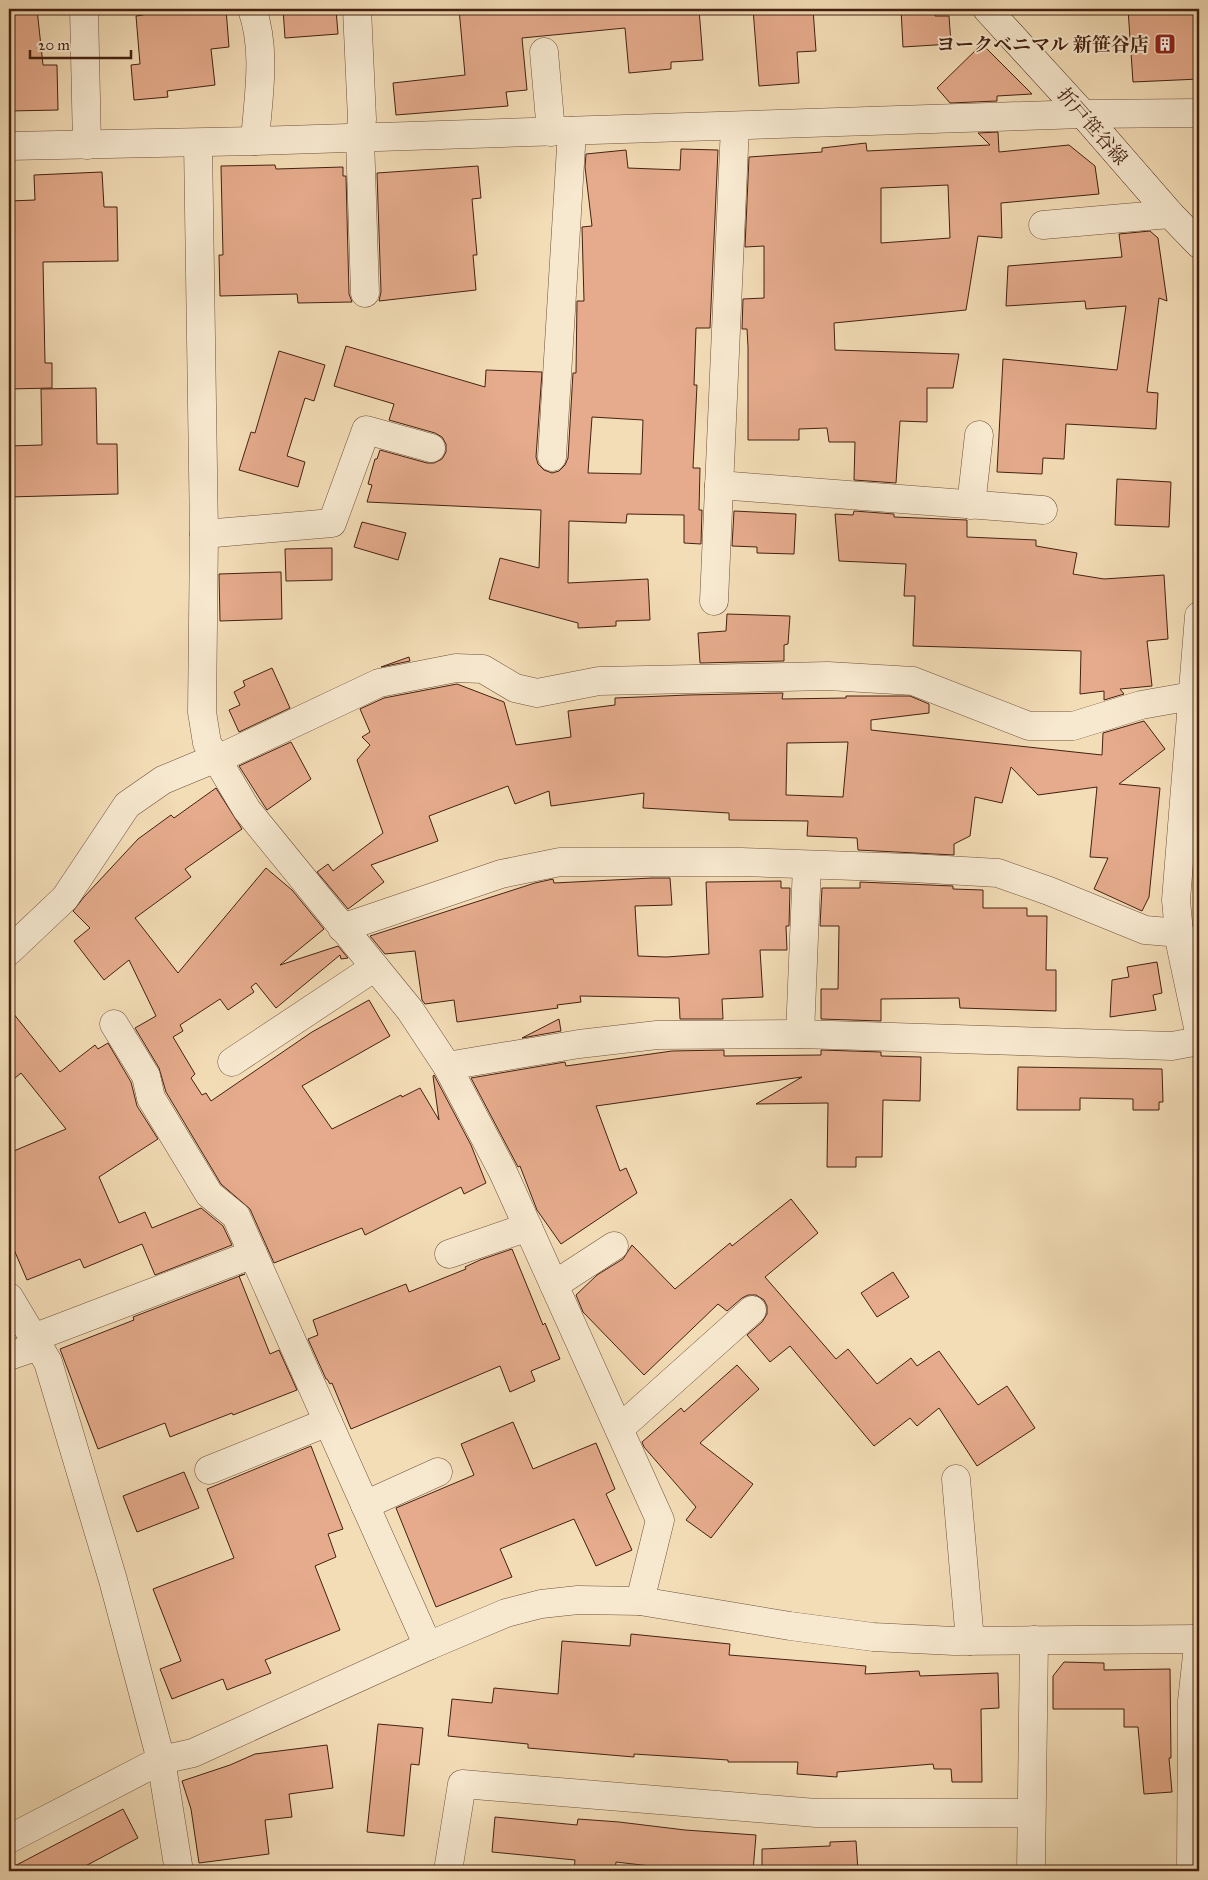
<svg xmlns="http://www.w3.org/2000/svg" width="1208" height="1880" font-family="'IM FELL Great Primer','Noto Serif JP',serif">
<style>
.building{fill:#e5ab8c;stroke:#442111;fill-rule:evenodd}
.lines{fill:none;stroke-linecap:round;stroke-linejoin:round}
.minor-casing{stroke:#70503a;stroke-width:29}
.secondary-casing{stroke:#442111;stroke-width:29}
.minor{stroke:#f7e9d0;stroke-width:28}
.secondary{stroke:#f7e9d0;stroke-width:28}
.labels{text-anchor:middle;stroke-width:4;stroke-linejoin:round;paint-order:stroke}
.poi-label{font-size:19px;font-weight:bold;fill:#442111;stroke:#f7e9d0;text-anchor:end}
.street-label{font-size:19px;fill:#442111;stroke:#f7e9d0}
</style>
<rect width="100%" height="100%" fill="#f3ddb7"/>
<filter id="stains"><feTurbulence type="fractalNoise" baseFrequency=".004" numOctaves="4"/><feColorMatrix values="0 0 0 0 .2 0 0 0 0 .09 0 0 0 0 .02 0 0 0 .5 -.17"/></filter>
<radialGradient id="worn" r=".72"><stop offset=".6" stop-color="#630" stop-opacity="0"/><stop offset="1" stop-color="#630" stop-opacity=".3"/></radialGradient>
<!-- building -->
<g class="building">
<path d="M9 9H37L43 65H57L58 110 9 111Z"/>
<path d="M143 9H226L229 47 211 49 215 85 167 91 168 97 134 100 131 65 140 64 136 16 143 15Z"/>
<path d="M283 9H336L338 34 285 38Z"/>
<path d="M459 9H626V13L675 9H699L703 60 671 62V69L629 73 625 28 522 38 527 90 506 92 508 106 396 115 393 83 465 75Z"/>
<path d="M753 9H813L816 51 797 52 799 83 759 86Z"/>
<path d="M901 9H935V16H949L951 44 903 47Z"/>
<path d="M1128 9H1199V79L1133 82Z"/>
<path d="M982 44 1032 94 997 96V101L950 103 937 88Z"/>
<path d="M998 132 999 152 1069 145 1095 166 1099 194 1001 203 1002 238 978 236 966 310 834 323 835 350 959 354 953 388H927V422L900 421 896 483 854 480 855 442H829L827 428 799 429V440H748V347L747 329H742L743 299 764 298V246L745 247 749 157 822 152V148L866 143 867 151 990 145 978 133ZM948 185 950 238 881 243V188Z"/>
<path d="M681 149 718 150 710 328H696L694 385H697L693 468H700L699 510H702L701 544 684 543V515L627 514 626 523 569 521 568 583 648 579 650 620 616 621V626L578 628V623L489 599 500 558 539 568 541 510 367 502 372 485 368 484 375 459H377L380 450 427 463H434L442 459 446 452V444L442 437 435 433 389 420 394 404 334 386 346 346 485 387 486 370 542 372 536 457 538 464 544 470 552 473 559 471 565 465 568 458 573 373H576L577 301H584L582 227 592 226 585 167 586 154 626 150 628 168 680 170ZM592 417 643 420 641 474 588 473Z"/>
<path d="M275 165 276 169 343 167V176H346L349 294 352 302 298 303 297 294 220 296 219 255H223L221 166Z"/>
<path d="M478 166 481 198 472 199 477 255H473L476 290 379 301 381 292 377 173Z"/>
<path d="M102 172 104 207H117L118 261 43 262 45 363H52V388L9 389V201L35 200 34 175Z"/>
<path d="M1150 231 1158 238 1167 301 1159 298 1147 392 1158 393 1156 429 1066 424 1064 459 1043 458 1042 474 997 472 1003 359 1117 370 1126 306 1086 309 1085 301 1006 306 1008 266 1122 257 1119 234Z"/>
<path d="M279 351 325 365 314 401 305 398 287 456 305 462 298 487 239 470 251 432 255 433Z"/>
<path d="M96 388 97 444H117L118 494 9 497V446L42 445 41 389Z"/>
<path d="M1117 479 1171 482 1169 527 1115 525Z"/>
<path d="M734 511 796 514 794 554 757 553V547L732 546Z"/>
<path d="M854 511 894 514V517L967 520V537L1036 540V546L1077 553 1073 574 1104 579 1164 575 1168 639 1147 641 1152 686 1120 689 1124 694 1104 700V691L1080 694 1081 651 913 646 915 596H904L906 564 839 561 835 514 853 515Z"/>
<path d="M362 522 406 533 398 560 354 547Z"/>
<path d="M332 548V580L286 581 285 549Z"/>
<path d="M281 572 282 619 220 621 219 574Z"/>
<path d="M727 614 790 616 788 644 784 645V661L700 663 698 633 726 631Z"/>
<path d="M409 657 410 661 381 667Z"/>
<path d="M272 668 290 708 239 732 229 710 240 705 234 692 245 686 243 681Z"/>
<path d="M457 684 504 702 516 745 571 737 568 711 615 705V698L688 695 783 693 782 699 846 698V696H910L929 704V713L871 720V730L1102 755 1103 733 1144 721 1165 749 1119 784 1160 788 1149 897 1142 911 1094 889 1108 858 1090 857 1097 787 1038 795 1011 767 1002 803 975 797 970 836 954 844V855L858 850 857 838 807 836 808 821 729 820V813L643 808 644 793 551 806 549 791 515 804 508 786 429 816 438 841 371 865 384 882 348 909 317 872 328 864 333 871 383 833 357 760 370 745 362 737 370 732 360 709 384 698ZM848 742 843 797 786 795 787 743Z"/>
<path d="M291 742 311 779 267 810 239 766Z"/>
<path d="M216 788 242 829 185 869 191 877 135 918 178 973 266 868 292 890 324 929 280 965 338 946 348 958 341 959 340 955 276 1008 256 983 251 987 254 992 228 1010 220 999 180 1025 183 1031 173 1037 195 1074 191 1078 202 1095 206 1093 211 1101 312 1032 369 1000 390 1036 302 1086 332 1129 401 1095 402 1097 420 1088 439 1120 433 1076 434 1075 471 1145 486 1183 464 1194 461 1187 365 1235 362 1228 274 1263 250 1209 221 1184 166 1092 159 1068 135 1028 156 1016 129 960 104 980 74 941 90 928 73 911 84 897 138 839 171 815 174 818Z"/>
<path d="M652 878H670L672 905 635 906 638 956 666 957 709 954 706 882 781 881V888H790L789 926H786L787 950H760L763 997 722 999 723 1019H680L679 998 580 996 581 1002 557 1005 558 1008 457 1022 454 1000 425 1004 422 1000 415 951 385 954 370 936 535 883 553 879 554 883Z"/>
<path d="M860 882 953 886V889L983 890V908H1027V916H1047L1046 970H1056V1011L960 1008 959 998 881 999V1021L821 1019V989H838L839 926H820L822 888H860Z"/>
<path d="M1157 962 1162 993 1153 995 1156 1010 1110 1017 1112 980 1129 977 1127 967Z"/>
<path d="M9 1008 60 1072 95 1045 98 1049 108 1043 131 1082 137 1106 158 1139 99 1177 119 1223 145 1212 152 1228 201 1208 223 1226 232 1245 155 1275 142 1244 84 1268 80 1259 27 1280 9 1238V1153L66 1129 21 1073 9 1083Z"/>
<path d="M559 1019 561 1031 522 1038Z"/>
<path d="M724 1050V1056L821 1055V1050L881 1052V1056L921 1057 920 1101 883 1100 882 1157H856V1167H827L828 1103 756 1104 802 1077 596 1106 620 1171 626 1168 637 1193 561 1244 537 1210 520 1166 518 1167 471 1078 565 1062 566 1066 672 1051Z"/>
<path d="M1018 1067 1162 1069 1163 1102H1159V1110H1133V1099L1080 1098V1110H1017Z"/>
<path d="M791 1199 818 1233 765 1277 836 1359 848 1349 877 1384 911 1358 917 1366 939 1351 978 1405 1007 1386 1035 1428 977 1466 939 1408 917 1426 910 1418 874 1446 790 1346 770 1362 747 1335 762 1322 767 1314V1306L764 1300 756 1295H748L742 1298 727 1311 718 1304 644 1375 583 1312 576 1295 597 1275 623 1259 632 1245 675 1289 730 1243 732 1246Z"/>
<path d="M512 1249 543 1325 545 1323 560 1359 531 1371 535 1381 510 1392 500 1366 351 1429 332 1383 330 1384 327 1379H326L308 1339 318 1335 313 1320 406 1284 409 1292 466 1269 465 1267 480 1260Z"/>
<path d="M893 1272 909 1297 877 1317 861 1293Z"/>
<path d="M245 1274 239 1276 270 1354 279 1350 297 1390 233 1415 232 1413 170 1437 165 1423 98 1449 60 1349 134 1320 133 1317Z"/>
<path d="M737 1365 759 1389 700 1443 753 1484 711 1538 686 1520 696 1507 644 1447 642 1442 681 1408 684 1412Z"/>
<path d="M513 1422 533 1469 596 1443 615 1489 606 1494 632 1550 596 1566 574 1519 500 1549 512 1577 436 1607 396 1508 474 1475 461 1444Z"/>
<path d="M311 1446 343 1529 328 1534 336 1557 315 1566 340 1630 265 1660 271 1673 227 1690 223 1679 172 1699 160 1669 181 1661 153 1589 234 1558 207 1489Z"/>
<path d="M184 1472 199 1508 137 1532 123 1496Z"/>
<path d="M631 1634 730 1644 729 1655 866 1666 865 1674 919 1671 920 1676 998 1673 999 1708 981 1709 982 1782H952L951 1769H934L933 1764 837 1772V1777L797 1774 798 1762H728V1760L634 1754V1757L528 1748V1744L448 1736 452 1699 492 1703 494 1688 558 1694 562 1641 630 1646Z"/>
<path d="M1064 1662 1104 1663V1670L1170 1669 1171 1758H1169L1172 1792 1144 1794 1138 1727H1124V1709H1053V1676Z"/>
<path d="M378 1724 423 1728 419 1765 411 1764 404 1836 367 1832Z"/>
<path d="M327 1745 333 1788 289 1794 292 1817 265 1820 269 1854 199 1863 191 1809 182 1781 230 1765 255 1754Z"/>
<path d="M123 1809 138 1838 76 1871H9V1869Z"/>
<path d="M495 1817 577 1825 578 1819 619 1822 685 1830 756 1835 753 1871H693L616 1862 615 1871H574L575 1860 492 1852Z"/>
<path d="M856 1841 858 1871H762V1849L830 1846V1842Z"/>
</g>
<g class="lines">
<!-- minor casing -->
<g class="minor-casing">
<g id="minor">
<path d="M84 9 87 145"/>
<path d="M252 9C267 51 258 98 255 141"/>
<path d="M357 9 362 119 360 138 365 293"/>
<path d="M544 52 551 132"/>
<path d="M198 143 204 534 202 712 207 743 247 810 410 1010 447 1066 503 1172 660 1520 640 1601"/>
<path d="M9 146 255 141 1083 114 1199 113"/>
<path d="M1043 225 1170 214"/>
<path d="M552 457 572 131"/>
<path d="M719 485 1043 510"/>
<path d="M971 505 979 435"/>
<path d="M204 534 332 523 366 430 431 448"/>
<path d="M714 601 735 126"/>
<path d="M1199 616 1176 900 1180 943 1199 1032"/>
<path d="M342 928 501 874 560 862H741L912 868 998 873 1049 891 1145 930 1180 933"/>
<path d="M9 951 65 898 127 805 163 780 216 758 222 757 379 683 456 668 483 669 515 688 537 693 599 681 828 676 913 681 1029 726H1073L1141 705 1192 696"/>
<path d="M114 1024 146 1076 151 1098 209 1194 236 1216 428 1646"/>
<path d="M800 1034 807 865"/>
<path d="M232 1062 375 967"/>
<path d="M447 1066 579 1044 657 1035 800 1034 1172 1046 1199 1041"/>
<path d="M449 1254 528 1227"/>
<path d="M554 1285 614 1246"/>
<path d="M9 1297 48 1362 113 1580 161 1760 179 1871"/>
<path d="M33 1338 253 1254"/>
<path d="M9 1356 38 1346"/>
<path d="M619 1429 752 1310"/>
<path d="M209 1470 328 1422"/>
<path d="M956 1479 970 1641"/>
<path d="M365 1505 438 1472"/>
<path d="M9 1839 161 1760 193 1753 428 1646 506 1613 541 1604 578 1600 640 1601 790 1626 873 1637 954 1641 1199 1639"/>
<path d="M448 1871 462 1784 816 1813H1031"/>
<path d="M1031 1871 1034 1640"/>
<path d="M1191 1871 1192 1701 1199 1637"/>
</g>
</g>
<!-- secondary casing -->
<g class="secondary-casing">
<path id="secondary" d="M987 9 1083 114 1170 214 1199 244"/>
</g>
<!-- minor -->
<use href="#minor" class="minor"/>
<!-- secondary -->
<use href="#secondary" class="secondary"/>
</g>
<!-- icons -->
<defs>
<g id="building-square" transform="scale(1.125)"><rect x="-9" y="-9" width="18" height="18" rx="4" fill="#8f2418" stroke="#f7e9d0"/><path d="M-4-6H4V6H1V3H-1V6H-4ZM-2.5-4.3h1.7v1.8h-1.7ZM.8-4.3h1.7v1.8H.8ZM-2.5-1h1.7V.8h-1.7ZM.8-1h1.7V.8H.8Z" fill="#fff"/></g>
</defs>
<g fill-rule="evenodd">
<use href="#building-square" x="1165" y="44"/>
</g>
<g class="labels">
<!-- poi labels -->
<g class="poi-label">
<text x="1149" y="51">ヨークベニマル 新笹谷店</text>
</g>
<!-- street labels -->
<g class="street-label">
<text transform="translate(1093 126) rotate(49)" y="7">折戸笹谷線</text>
</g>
</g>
<!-- margin -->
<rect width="1208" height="1880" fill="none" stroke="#f3ddb7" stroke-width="30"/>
<rect x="10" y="10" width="1188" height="1860" fill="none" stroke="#442111" stroke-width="2.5"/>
<rect x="15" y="15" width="1178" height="1850" fill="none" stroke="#442111"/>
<!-- scale -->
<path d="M30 50v8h101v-8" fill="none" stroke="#442111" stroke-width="2.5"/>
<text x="38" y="50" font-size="15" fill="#442111" stroke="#f7e9d0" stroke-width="4" paint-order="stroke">20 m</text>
<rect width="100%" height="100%" filter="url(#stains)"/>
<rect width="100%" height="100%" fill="url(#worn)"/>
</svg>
